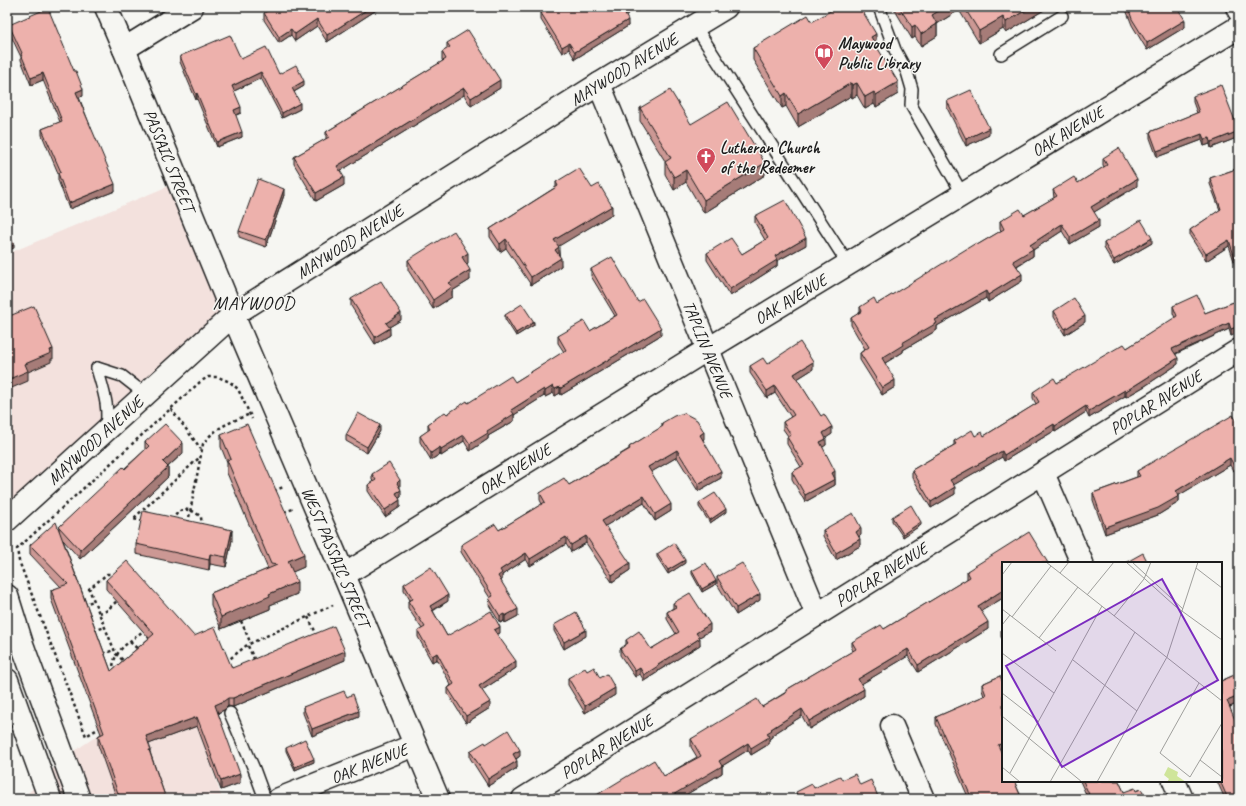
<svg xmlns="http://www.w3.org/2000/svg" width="1246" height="806" font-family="Caveat,sans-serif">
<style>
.built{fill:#f3e1dd}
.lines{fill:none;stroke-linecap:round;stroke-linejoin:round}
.service-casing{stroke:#1c1c1c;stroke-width:14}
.minor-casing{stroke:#1c1c1c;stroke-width:25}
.secondary-casing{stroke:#1c1c1c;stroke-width:25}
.primary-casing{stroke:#1c1c1c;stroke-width:25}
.path{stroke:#1c1c1c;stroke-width:2.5;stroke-dasharray:3 3;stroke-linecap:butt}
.service{stroke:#f6f6f2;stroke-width:11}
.minor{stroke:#f6f6f2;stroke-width:22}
.secondary{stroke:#f6f6f2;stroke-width:22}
.primary{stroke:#f6f6f2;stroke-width:22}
.wall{fill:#cc9894;stroke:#1c1c1c}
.shaded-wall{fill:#a67c78;stroke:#1c1c1c}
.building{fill:#edb1ac;stroke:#1c1c1c}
.labels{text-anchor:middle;stroke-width:3;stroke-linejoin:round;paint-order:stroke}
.poi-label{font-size:17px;font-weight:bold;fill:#1c1c1c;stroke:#f6f6f2;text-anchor:start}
.street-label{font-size:17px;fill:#1c1c1c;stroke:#f6f6f2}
.quarter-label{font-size:19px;letter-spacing:1px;fill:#1c1c1c;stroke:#f6f6f2}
.inset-road{fill:none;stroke:#9f9f9c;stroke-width:1}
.view{fill:#7b2cbf;fill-opacity:0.15;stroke:#7b2cbf;stroke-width:2}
.inset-edge{fill:none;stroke:#1c1c1c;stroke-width:2}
</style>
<rect width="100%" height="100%" fill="#f6f6f2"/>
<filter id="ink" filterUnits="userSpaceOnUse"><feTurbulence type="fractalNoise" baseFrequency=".025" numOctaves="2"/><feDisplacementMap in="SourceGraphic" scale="8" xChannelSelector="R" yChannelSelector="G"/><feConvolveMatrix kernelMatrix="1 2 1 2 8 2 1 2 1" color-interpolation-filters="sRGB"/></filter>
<g filter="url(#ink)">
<!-- built -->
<g class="built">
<path d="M178 182 233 315 7 520V254Z"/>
<path d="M183 678 222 799H22L64 758Z"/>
</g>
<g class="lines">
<!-- service casing -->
<g class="service-casing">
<g id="service">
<path d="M879 7 895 50 907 72 912 89 911 105 963 195"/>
<path d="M695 26 848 264"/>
<path d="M1001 54 1062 16"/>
<path d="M97 368C102 387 111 409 105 429"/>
<path d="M97 368 122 376 145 394"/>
<path d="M230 713 254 769 265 799"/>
</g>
</g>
<!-- minor casing -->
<g class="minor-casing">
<g id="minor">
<path d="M1237 7 1239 11"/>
<path d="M124 49 192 7"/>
<path id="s1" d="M599 84 817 615"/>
<path d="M1043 473 1082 563"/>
<path id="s2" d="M344 575 708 349 1239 27"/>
<path d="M7 596 22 644 79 799"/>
<path d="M7 680 50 799"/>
<path d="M892 726 923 799"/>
<path d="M1174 781 1182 799"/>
<path id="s3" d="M279 799 415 745"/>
<path id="s4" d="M523 799 1239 350"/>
</g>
</g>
<!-- secondary casing -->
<g class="secondary-casing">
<g id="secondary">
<path id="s5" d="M106 7 124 49 233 315 344 575 438 799"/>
</g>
</g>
<!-- primary casing -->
<g class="primary-casing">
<g id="primary">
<path id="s6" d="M7 520 233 315 599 84 726 7"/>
</g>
</g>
<!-- path -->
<g class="path">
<path d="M171 409 201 449"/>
<path d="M274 491 283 487"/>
<path d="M284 512 293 509"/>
<path d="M143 521 133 519 200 457"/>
<path d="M173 521C178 505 191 508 201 517L202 527"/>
<path d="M188 523 203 444C215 427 231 422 250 414"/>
<path d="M115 576 111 574H107L89 589 116 654 125 662"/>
<path d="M83 604 94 601"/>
<path d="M99 613 106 611 117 601"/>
<path d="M308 617 317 635"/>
<path d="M241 621 251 644"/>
<path d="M94 631 105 627"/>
<path d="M130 642 139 650"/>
<path d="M248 646 255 661"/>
<path d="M103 654 114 650"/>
<path d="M226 662 247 645 333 605"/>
<path d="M114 672C109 653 131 641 143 631"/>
<path d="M101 727 86 736 19 561 17 549 200 382 208 377H218L230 382 238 389 252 419"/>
</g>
<!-- service -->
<use href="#service" class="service"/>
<!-- minor -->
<use href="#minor" class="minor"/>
<!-- secondary -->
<use href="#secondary" class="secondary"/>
<!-- primary -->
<use href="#primary" class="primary"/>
</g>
<!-- wall -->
<g class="wall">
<path d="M381 7 327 42 317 26 295 41 291 35 279 43 264 20V13Z"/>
<path d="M541 7H638L626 15 628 26 575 59 569 49 562 53 541 20Z"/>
<path d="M893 7H1044V10L1006 33 1003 29 979 43 959 10 937 24V36L921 46 915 37 912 39Z"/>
<path d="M1125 7H1177L1185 27 1147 50 1132 25Z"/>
<path d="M812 22 876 45 898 94 876 107 874 104 865 109 857 95 852 98 851 96 798 127 786 106 782 108 753 60V48Z"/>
<path d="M9 25 83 96 79 97 115 191 69 209 58 180V173L42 135V129L60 122 43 80 31 85 21 60V57L9 32Z"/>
<path d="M447 43 500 88 471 106 464 95 340 171 344 185 316 201 294 164V157L326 139V132L443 61 442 60V52L447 49Z"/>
<path d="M180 56 241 59 279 74 304 86 294 92 300 109 282 118 261 78 234 91 241 113 235 115 242 137 217 147 197 99 196 100 180 62Z"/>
<path d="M1193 96 1239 130V137L1211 148 1210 144 1204 146 1202 140 1157 157 1150 138V132L1197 113 1193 102Z"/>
<path d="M947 101 989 135 966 146 947 108Z"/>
<path d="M640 108 691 124 765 175 704 213 686 182 674 190 665 174V161L640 121Z"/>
<path d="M1103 158 1137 186 1094 212 1099 227 1070 244 1062 231 1033 250V256L1017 266 1022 281 988 302 986 298 937 326V330L903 350V352L885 363 895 387 882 395 860 360V353L865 349 851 325V318L860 313V307L877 304 1001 231 1000 228V221L1024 215 1054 198 1053 190 1078 183 1104 167 1103 165Z"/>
<path d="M1239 168 1237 270 1229 246 1206 261 1190 236V230L1220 210 1210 184V178Z"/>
<path d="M556 182 592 188 612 214 558 246 561 266 531 285 506 248 500 252 490 237V229L556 187Z"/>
<path d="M284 195 266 247 239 237V231Z"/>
<path d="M755 216 806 245 777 261V266L730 296 707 260V253L742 254 765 240 755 223Z"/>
<path d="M1104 243H1152L1114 265 1104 248Z"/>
<path d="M408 260 468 263 466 264 470 280 452 291V297L433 309 408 270Z"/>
<path d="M591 269 638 302 661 335 561 395 560 393 555 396 553 393 545 397 544 396 514 415V421L488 436V439L470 451 464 441 441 456 440 454 431 460 420 442V436L428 431V424L468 403 515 382 564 352 558 343V336L590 331 615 316 591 276Z"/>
<path d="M351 299 401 320 389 327 390 335 375 344 351 306Z"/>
<path d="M1239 300V332L1231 336 1229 329 1176 354 1178 364 1145 386 1126 397 1125 396 1089 418 1086 412 1055 432 1054 431 1004 461 1002 457 953 485 955 494 931 508 912 477V470L954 445V441L975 436H984L1036 404 1033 398V392L1057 383 1127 348 1175 318 1173 313V306L1205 313Z"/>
<path d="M1054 311 1085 322 1065 335 1054 317Z"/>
<path d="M505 315 534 325 516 336 505 319Z"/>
<path d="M767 364 813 369 797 379 832 434 825 438 826 445 822 447 835 478V485L805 502 792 479V472L801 467 787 444V437L788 436 783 429V422L791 417 775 393 767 398 750 373V366Z"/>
<path d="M662 423 704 439 703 440 721 478 698 491 677 457 651 472 671 511 655 521 644 503 605 526 630 570 612 582 586 543 571 552 566 544 530 566 526 559 502 575V580L501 581 518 616 505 623 504 621 500 623 489 605 490 598 461 552V545L499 530 542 504 540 500V493L569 485 629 449V447L662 427Z"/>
<path d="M1239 425 1233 471 1230 465 1179 495V502L1158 515 1105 534 1093 500V493L1137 477V471Z"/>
<path d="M380 431 367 453 346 441V435Z"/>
<path d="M221 435 304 567 292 572 297 594 270 605V609L221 629 211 605V593L268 569 227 473V462L221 447Z"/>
<path d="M145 442 183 453 168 467V477L80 559 63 540 111 671 149 638 106 589V580L194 636 232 668 345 660 233 707 228 706 224 710 218 713 240 783 221 790 197 726 148 744 151 755 166 799H117L98 745V736L101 734 51 599V590L61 587 30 554V545L59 531V527L145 450Z"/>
<path d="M372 474 400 487 401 497 399 498 400 507 385 517 368 491V485L373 481 372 480Z"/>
<path d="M699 503 726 512 710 523 699 507Z"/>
<path d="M892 517 921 525 903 537 892 521Z"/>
<path d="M823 530 861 535 859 537 860 546 836 560 823 536Z"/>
<path d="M232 540 226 567 210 564 209 570 136 554V544Z"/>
<path d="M657 554 685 563 668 574 657 557Z"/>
<path d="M1003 563V598L981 611 988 629 918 672 908 656 861 684 864 696 809 729 802 716 772 735V737L769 739V744L751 755 748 750 722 766V773L679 799H595V796L664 776 697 757 691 747V739L762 707 786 692V690L853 651 852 649V642L884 629 967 579V571Z"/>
<path d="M692 571 716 584 702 592 692 574Z"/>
<path d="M717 577 760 600 736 615 717 584Z"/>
<path d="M404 584 448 601 433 611 447 636 500 633 497 635 516 668 482 690 490 708 466 723 448 694V688L451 685 437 659 432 662 418 637V631L422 629 408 608V601L410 600 404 590Z"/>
<path d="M673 603 710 631 699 637 700 645 658 671V672L644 681 640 674 635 677 620 655V649L626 645V640L651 649 676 634 667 619V612L673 608Z"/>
<path d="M554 625 586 636 564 649 554 631Z"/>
<path d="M1003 629V640L1001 637V630Z"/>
<path d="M587 671 600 678 615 695 585 713 568 685V678Z"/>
<path d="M1239 673V703L1230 707 1239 799H1225L1217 781H1221V681Z"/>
<path d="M1000 676 1001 750 1022 799H969L936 724V717L984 696 982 690V684Z"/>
<path d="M347 697 359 717 312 736 303 713V707Z"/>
<path d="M486 744 520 756 516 759 517 768 488 786 470 758V751Z"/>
<path d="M286 748 314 762 295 770 286 751Z"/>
<path d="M1080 781H1119L1124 792 1136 791 1146 799H1088Z"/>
</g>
<!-- shaded-wall -->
<g class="shaded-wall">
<path d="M371 7H381L327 42V35Z"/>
<path d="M628 7H638L623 17V11Z"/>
<path d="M945 7H959V10L932 27V15Z"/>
<path d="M1031 7H1044V10L1006 33V22Z"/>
<path d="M1003 17V29L979 43V31Z"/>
<path d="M317 19V26L295 41V34Z"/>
<path d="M628 20V26L575 59V52Z"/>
<path d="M1185 20V27L1147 50V43Z"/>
<path d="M937 24V36L921 46V34Z"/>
<path d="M915 25V37L912 39V27Z"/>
<path d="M291 29V35L279 43V37Z"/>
<path d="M876 34V47L871 37Z"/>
<path d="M569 43V49L562 53V47Z"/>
<path d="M261 72V78L232 92V86Z"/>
<path d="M43 73V80L31 85V78Z"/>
<path d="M500 80V88L471 106V98Z"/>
<path d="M304 81V86L292 93V88Z"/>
<path d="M898 82V94L876 107V95Z"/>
<path d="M851 83V96L798 127V114Z"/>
<path d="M857 83V95L852 98V85Z"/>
<path d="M464 88V95L337 173V166Z"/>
<path d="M83 89V96L76 98V92Z"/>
<path d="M874 92V104L865 109V97Z"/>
<path d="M197 93V99L196 100V94Z"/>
<path d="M786 93V106L782 108V96Z"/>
<path d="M300 103V109L282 118V113Z"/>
<path d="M241 107V113L234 116V110Z"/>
<path d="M989 128V135L966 146V139Z"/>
<path d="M1239 131V137L1211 148V142Z"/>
<path d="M242 132V137L217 147V142Z"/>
<path d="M1202 134V140L1157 157V151Z"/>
<path d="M1210 138V144L1204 146V139Z"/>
<path d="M765 163V175L704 213V200Z"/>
<path d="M686 170V182L674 190V177Z"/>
<path d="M344 177V185L316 201V193Z"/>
<path d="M1137 179V186L1091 214V207Z"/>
<path d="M115 184V191L69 209V203Z"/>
<path d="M284 189V195L266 247V240Z"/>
<path d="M612 206V214L554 249V240Z"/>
<path d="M1099 220V227L1070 244V237Z"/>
<path d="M1062 224V231L1033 250V256L1013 268V261L1030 245Z"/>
<path d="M806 238V245L777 261V266L730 296V289L775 256Z"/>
<path d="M1152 238V243L1114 265V260Z"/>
<path d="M506 239V248L500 252V244Z"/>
<path d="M1229 240V246L1206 261V254Z"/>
<path d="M14 245V248L7 251V248Z"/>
<path d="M559 247V256L555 250Z"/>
<path d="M468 253V263L462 267V257Z"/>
<path d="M561 258V266L531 285V277Z"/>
<path d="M1239 263V269L1237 270V264Z"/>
<path d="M470 270V280L452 291V297L433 309V300L449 283Z"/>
<path d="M1022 274V281L988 302V295Z"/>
<path d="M986 291V298L937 326V330L903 350V352L882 365V358L902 343 935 320Z"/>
<path d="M401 313V320L386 329V323Z"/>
<path d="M1085 316V322L1065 335V329Z"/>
<path d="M534 322V325L516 336V333Z"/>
<path d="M1229 323V329L1172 355V349Z"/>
<path d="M1239 326V332L1231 336V329Z"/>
<path d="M390 328V335L375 344V337Z"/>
<path d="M661 328V335L561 395V388Z"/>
<path d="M53 349V359H51V362L28 372V381L7 390V380L25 364Z"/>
<path d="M1178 358V364L1145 386 1126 397V391Z"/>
<path d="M813 362V369L794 381V374Z"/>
<path d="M895 380V387L882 395V388Z"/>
<path d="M553 386V393L545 397V391Z"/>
<path d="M775 386V393L767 398V391Z"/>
<path d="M560 387V393L555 396V389Z"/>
<path d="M544 389V396L514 415V421L488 436V439L470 451V444L511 410Z"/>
<path d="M1125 390V396L1089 418V411Z"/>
<path d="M1086 406V412L1055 432V426Z"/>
<path d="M1054 424V431L1004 461V455Z"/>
<path d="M380 425V431L367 453V447Z"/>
<path d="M832 427V434L823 440V433Z"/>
<path d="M704 432V439L700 442V435Z"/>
<path d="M464 435V441L441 456V449Z"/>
<path d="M826 439V445L820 449V442Z"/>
<path d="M183 443V453L163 471V462Z"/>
<path d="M440 447V454L431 460V453Z"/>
<path d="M677 450V457L648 474V467Z"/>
<path d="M1002 451V457L950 487V480Z"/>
<path d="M1230 458V465L1176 497V491Z"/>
<path d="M1239 461V467L1233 471V464Z"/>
<path d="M168 467V477L80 559V550Z"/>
<path d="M721 471V478L698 491V484Z"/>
<path d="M835 471V478L832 480V473Z"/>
<path d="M835 479V485L805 502V495Z"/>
<path d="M400 480V487L397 489V483Z"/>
<path d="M955 487V494L931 508V502Z"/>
<path d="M401 490V497L396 500V493Z"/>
<path d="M644 496V503L602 528V521Z"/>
<path d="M1179 496V502L1158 515 1105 534V527Z"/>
<path d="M400 500V507L385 517V510Z"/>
<path d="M671 504V511L655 521V514Z"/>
<path d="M726 509V512L710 523V520Z"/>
<path d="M921 522V525L903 537V534Z"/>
<path d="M861 528V535L856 538V532Z"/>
<path d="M232 530V540L226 567V557Z"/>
<path d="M586 536V543L571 552V545Z"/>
<path d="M566 537V544L530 566V559Z"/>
<path d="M860 539V546L836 560V553Z"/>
<path d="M526 553V559L502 575V580L498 583V576L500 570Z"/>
<path d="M210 554V564L209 570V560Z"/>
<path d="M304 554V567L288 574V561Z"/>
<path d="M685 560V563L668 574V570Z"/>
<path d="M630 563V570L612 582V575Z"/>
<path d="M716 581V584L702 592V589Z"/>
<path d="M297 582V594L270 605V609L221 629V617L269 594Z"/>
<path d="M1003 590V598L978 613V606Z"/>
<path d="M760 594V600L736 615V608Z"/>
<path d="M448 595V601L430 612V606Z"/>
<path d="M518 609V616L505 623V616Z"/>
<path d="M504 614V621L500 623V616Z"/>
<path d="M988 622V629L918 672V665Z"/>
<path d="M710 624V631L696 639V633Z"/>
<path d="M500 627V633L494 636V630Z"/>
<path d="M586 630V636L564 649V642Z"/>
<path d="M700 638V645L658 671V672L644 681V675L658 665Z"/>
<path d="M908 649V656L858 686V679Z"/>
<path d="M345 651V660L233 707V698Z"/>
<path d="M437 653V659L432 662V656Z"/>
<path d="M516 661V668L479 692V686Z"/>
<path d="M640 668V674L635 677V671Z"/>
<path d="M615 688V695L585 713V706Z"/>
<path d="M864 689V696L809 729V721Z"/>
<path d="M1239 696V703L1227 708V701Z"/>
<path d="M228 698V706L224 710 215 714V705Z"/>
<path d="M490 702V708L466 723V716Z"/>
<path d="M802 709V716L772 735V737L769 739V744L751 755V748L771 729Z"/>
<path d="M359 711V717L312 736V729Z"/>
<path d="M197 717V726L146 745V736Z"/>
<path d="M748 743V750L722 766V773L679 799H666L719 761Z"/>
<path d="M1003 743V749L998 751V745Z"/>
<path d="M520 750V756L513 761V754Z"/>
<path d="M314 759V762L295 770V767Z"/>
<path d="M517 761V768L488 786V779Z"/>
<path d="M240 774V783L221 790V781Z"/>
</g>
<!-- building -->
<g class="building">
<path d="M273 7H371L327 35 317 19 295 34 291 29 279 37 264 13Z"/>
<path d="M541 7H628L623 11 628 20 575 52 569 43 562 47 541 13 544 11Z"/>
<path d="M837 7H860L876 34 871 37 898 82 876 95 874 92 865 97 857 83 852 85 851 83 798 114 786 93 782 96 753 48 808 15 812 22Z"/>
<path d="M899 7H945L932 15 937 24 921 34 915 25 912 27Z"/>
<path d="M964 7H1031L1006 22 1003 17 979 31Z"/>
<path d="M1128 7H1177L1185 20 1147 43 1132 19Z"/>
<path d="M48 8 74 71H76L83 89 76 92 115 184 69 203 58 173 61 172 42 129 62 121 43 73 31 78 21 54 22 53 9 25Z"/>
<path d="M468 30 500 80 471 98 464 88 337 166 344 177 316 193 294 157 329 137 326 132 446 59 442 52 450 47 447 43Z"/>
<path d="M230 35 241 59 266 47 279 74 296 65 304 81 292 88 300 103 282 113 261 72 232 86 241 107 234 110 242 132 217 142 197 93 196 94 180 56Z"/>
<path d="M1221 85 1239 131 1211 142 1210 138 1204 139 1202 134 1157 151 1150 132 1199 112 1193 96Z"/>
<path d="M670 90 691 124 728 102 765 163 704 200 686 170 674 177 665 162 671 158 640 108Z"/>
<path d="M971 90 989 128 966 139 947 101Z"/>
<path d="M1119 148 1137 179 1091 207 1099 220 1070 237 1062 224 1030 245 1033 249 1013 261 1022 274 988 295 986 291 935 320 937 323 902 343 903 345 882 358 895 380 882 388 860 353 869 347 851 318 862 311 860 307 874 298 877 304 976 243 977 245 1004 229 1000 221 1020 209 1024 215 1057 196 1053 190 1074 177 1078 183 1107 165 1103 158Z"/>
<path d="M579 168 592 188 599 184 612 206 554 240 559 247 555 250 561 258 531 277 506 239 500 244 490 229 558 186 556 182Z"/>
<path d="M1239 168V263L1237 264 1229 240 1206 254 1190 230 1221 209 1210 178Z"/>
<path d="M258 179 284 189 266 240 239 231Z"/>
<path d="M785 200 806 238 775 256 777 260 730 289 707 253 731 238 742 254 768 238 755 216Z"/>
<path d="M1141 220 1152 238 1114 260 1104 243Z"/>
<path d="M7 230 14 245 7 248Z"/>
<path d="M454 231 468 253 462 257 470 270 449 283 452 287 433 300 408 260Z"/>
<path d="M612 257 638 302 643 299 661 328 561 388 560 387 555 389 553 386 545 391 544 389 511 410 514 414 487 431 488 433 470 444 464 435 441 449 440 447 431 453 420 436 430 429 428 424 445 412 447 414 467 401 468 403 511 376 515 382 566 350 558 336 584 321 590 331 617 315 591 269Z"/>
<path d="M381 281 401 313 386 323 390 328 375 337 351 299Z"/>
<path d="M1197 295 1205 313 1239 300V326L1231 329 1229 323 1172 349 1178 358 1145 379 1126 391 1125 390 1089 411 1086 406 1055 426 1054 424 1004 455 1002 451 950 480 955 487 931 502 912 470 956 444 954 441 972 430 975 436 982 432 984 436 1039 402 1033 392 1054 378 1057 383 1124 344 1127 348 1177 316 1173 306Z"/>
<path d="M1074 298 1085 316 1065 329 1054 311Z"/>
<path d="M522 304 534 322 516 333 505 315Z"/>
<path d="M34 306 53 349 50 350 51 353 25 364 28 371 7 380V317Z"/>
<path d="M800 342 813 362 794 374 821 416 824 414 832 427 823 433 826 439 820 442 835 471 832 473 835 479 805 495 792 472 804 465 787 437 791 435 783 422 794 415 775 386 767 391 750 366 763 358 767 364Z"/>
<path d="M358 413 380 425 367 447 346 435Z"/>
<path d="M684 413 697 420 704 432 700 435 721 471 698 484 677 450 648 467 671 504 655 514 644 496 602 521 630 563 612 575 586 536 571 545 566 537 530 559 526 553 500 570 502 573 498 576 518 609 505 616 504 614 500 616 489 598 493 596 461 545 495 524 499 530 545 502 540 493 564 478 569 485 630 449 629 447 663 426 662 423 674 416Z"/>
<path d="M1233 415 1239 425V461L1233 464 1230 458 1176 491 1179 496 1158 508 1105 527 1093 493 1140 476 1137 471Z"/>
<path d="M165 424 183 443 163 462 168 467 80 550 59 527 123 467 125 469 149 446 145 442Z"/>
<path d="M247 424 304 554 288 561 297 582 269 594 270 596 221 617 211 593 277 565 271 564 227 460 231 459 221 435Z"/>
<path d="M389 463 400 480 397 483 401 490 396 493 400 500 385 510 368 485 376 480 372 474Z"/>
<path d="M715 493 726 509 710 520 699 503Z"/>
<path d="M911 505 921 522 903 534 892 517Z"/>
<path d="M143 511 232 530 226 557 210 554 209 560 136 544Z"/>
<path d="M853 513 861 528 856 532 860 539 836 553 823 530Z"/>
<path d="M56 522 111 671 154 634 106 580 127 561 194 636 215 627 232 668 334 626 345 651 233 698H228L224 701 215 705 240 774 221 781 197 717 146 736 151 750H149L166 799H120L98 736 104 733 51 590 68 584 30 545Z"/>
<path d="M1029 532 1048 563H1003V590L978 606 988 622 918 665 908 649 858 679 864 689 809 721 802 709 771 729 772 730 767 733 769 737 751 748 748 743 719 761 722 766 666 799H596L595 796 654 760 664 776 701 756 691 739 757 699 762 707 787 692 786 690 856 649 852 642 881 625 884 629 970 577 967 571Z"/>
<path d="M674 543 685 560 668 570 657 554Z"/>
<path d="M1143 553 1148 563H1125Z"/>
<path d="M706 563 716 581 702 589 692 571Z"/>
<path d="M742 563 760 594 736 608 717 577Z"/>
<path d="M431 567 448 595 430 606 447 636 491 611 500 627 494 630 516 661 479 686 490 702 466 716 448 688 454 684 437 653 432 656 418 631 425 627 408 601 413 599 404 584Z"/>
<path d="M690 593 710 624 696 633 700 638 658 665V666L644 675 640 668 635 671 620 649 628 643 626 640 639 631 651 649 679 632 667 612 676 607 673 603Z"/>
<path d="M576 612 586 630 564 642 554 625Z"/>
<path d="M594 667 600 678 607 674 615 688 585 706 568 678 585 668 587 671Z"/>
<path d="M1239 673V696L1227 701 1239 729V799H1228L1220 781H1221V681Z"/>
<path d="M1000 676 1003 683V743L998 745 1003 756V781H1014L1022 799H972L936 717 986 695 982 684Z"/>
<path d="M344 691 347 697 353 694 359 711 312 729 303 707Z"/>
<path d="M508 730 520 750 513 754 517 761 488 779 470 751 485 742 486 744Z"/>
<path d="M305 739 314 759 295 767 286 748Z"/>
<path d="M855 774 860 785 871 780 879 799H827L826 798 823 799H788L797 795 796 792 812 784 814 788 840 776 842 780Z"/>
<path d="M1083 781H1119L1124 792 1135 788 1136 791 1141 789 1146 799H1091Z"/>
</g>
</g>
<!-- icons -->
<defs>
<g id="library-pin" transform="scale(1)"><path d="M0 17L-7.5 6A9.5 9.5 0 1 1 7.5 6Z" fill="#d1495b" stroke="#f6f6f2"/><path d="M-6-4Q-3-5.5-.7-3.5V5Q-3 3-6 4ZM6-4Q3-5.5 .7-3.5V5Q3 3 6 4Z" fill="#fff"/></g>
<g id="church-pin" transform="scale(1)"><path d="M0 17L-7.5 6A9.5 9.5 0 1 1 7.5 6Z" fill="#d1495b" stroke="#f6f6f2"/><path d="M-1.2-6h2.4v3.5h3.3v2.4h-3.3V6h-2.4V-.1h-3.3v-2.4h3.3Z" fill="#fff"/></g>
</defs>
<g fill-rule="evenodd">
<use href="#library-pin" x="824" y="53"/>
<use href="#church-pin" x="706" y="157"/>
</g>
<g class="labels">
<!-- poi labels -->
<g class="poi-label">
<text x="838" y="49">Maywood<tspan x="838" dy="20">Public Library</tspan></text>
<text x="720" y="153">Lutheran Church<tspan x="720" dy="20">of the Redeemer</tspan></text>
</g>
<!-- street labels -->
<g class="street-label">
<text dy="6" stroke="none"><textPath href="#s6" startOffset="767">MAYWOOD AVENUE</textPath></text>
<text dy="6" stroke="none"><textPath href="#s2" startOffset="849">OAK AVENUE</textPath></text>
<text dy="6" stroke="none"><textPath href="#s5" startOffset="166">PASSAIC STREET</textPath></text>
<text dy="6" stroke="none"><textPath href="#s6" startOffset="443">MAYWOOD AVENUE</textPath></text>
<text dy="6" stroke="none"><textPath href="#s2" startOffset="525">OAK AVENUE</textPath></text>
<text dy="6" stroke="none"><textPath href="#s1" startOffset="287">TAPLIN AVENUE</textPath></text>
<text dy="6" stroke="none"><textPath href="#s4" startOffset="747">POPLAR AVENUE</textPath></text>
<text dy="6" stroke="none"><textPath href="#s6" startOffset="119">MAYWOOD AVENUE</textPath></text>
<text dy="6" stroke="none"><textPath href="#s2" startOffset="201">OAK AVENUE</textPath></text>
<text dy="6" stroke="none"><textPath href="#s5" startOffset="596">WEST PASSAIC STREET</textPath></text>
<text dy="6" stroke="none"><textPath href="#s4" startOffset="423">POPLAR AVENUE</textPath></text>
<text dy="6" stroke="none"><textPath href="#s4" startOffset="99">POPLAR AVENUE</textPath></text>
<text dy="6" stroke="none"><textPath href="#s3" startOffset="97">OAK AVENUE</textPath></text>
</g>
<!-- quarter labels -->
<g class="quarter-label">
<text x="254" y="309">MAYWOOD</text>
</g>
</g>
<!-- overview -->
<g transform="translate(1002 562)">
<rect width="220" height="220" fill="#f6f6f2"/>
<path d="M166 205 176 210 175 214 184 220H165L167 217 162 213Z" fill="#cfe59a"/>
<path class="inset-road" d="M44 0 220 139M124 0 173 44 220 78M130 0 181 47M194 6 220 26M58 11 67 0M0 13 10 0M85 33 112 0M0 47 54 89M112 54 142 17 149 0M10 55 49 4M0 63 8 53M37 76 76 25M0 91 52 131M71 98 135 149M197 121 158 191 188 215 220 161M0 131 37 160M0 154 80 220M198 198 220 215M0 205 18 220M8 211 100 44M48 220 133 70M95 220 165 95 196 0"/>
<path class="view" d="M160 17 216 118 60 205 4 104Z"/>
<rect width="220" height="220" class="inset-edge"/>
</g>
<!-- margin -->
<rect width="1246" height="806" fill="none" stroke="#f6f6f2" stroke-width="24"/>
<rect x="12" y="12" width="1222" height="782" fill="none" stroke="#1c1c1c" stroke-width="1.5" filter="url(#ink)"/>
</svg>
